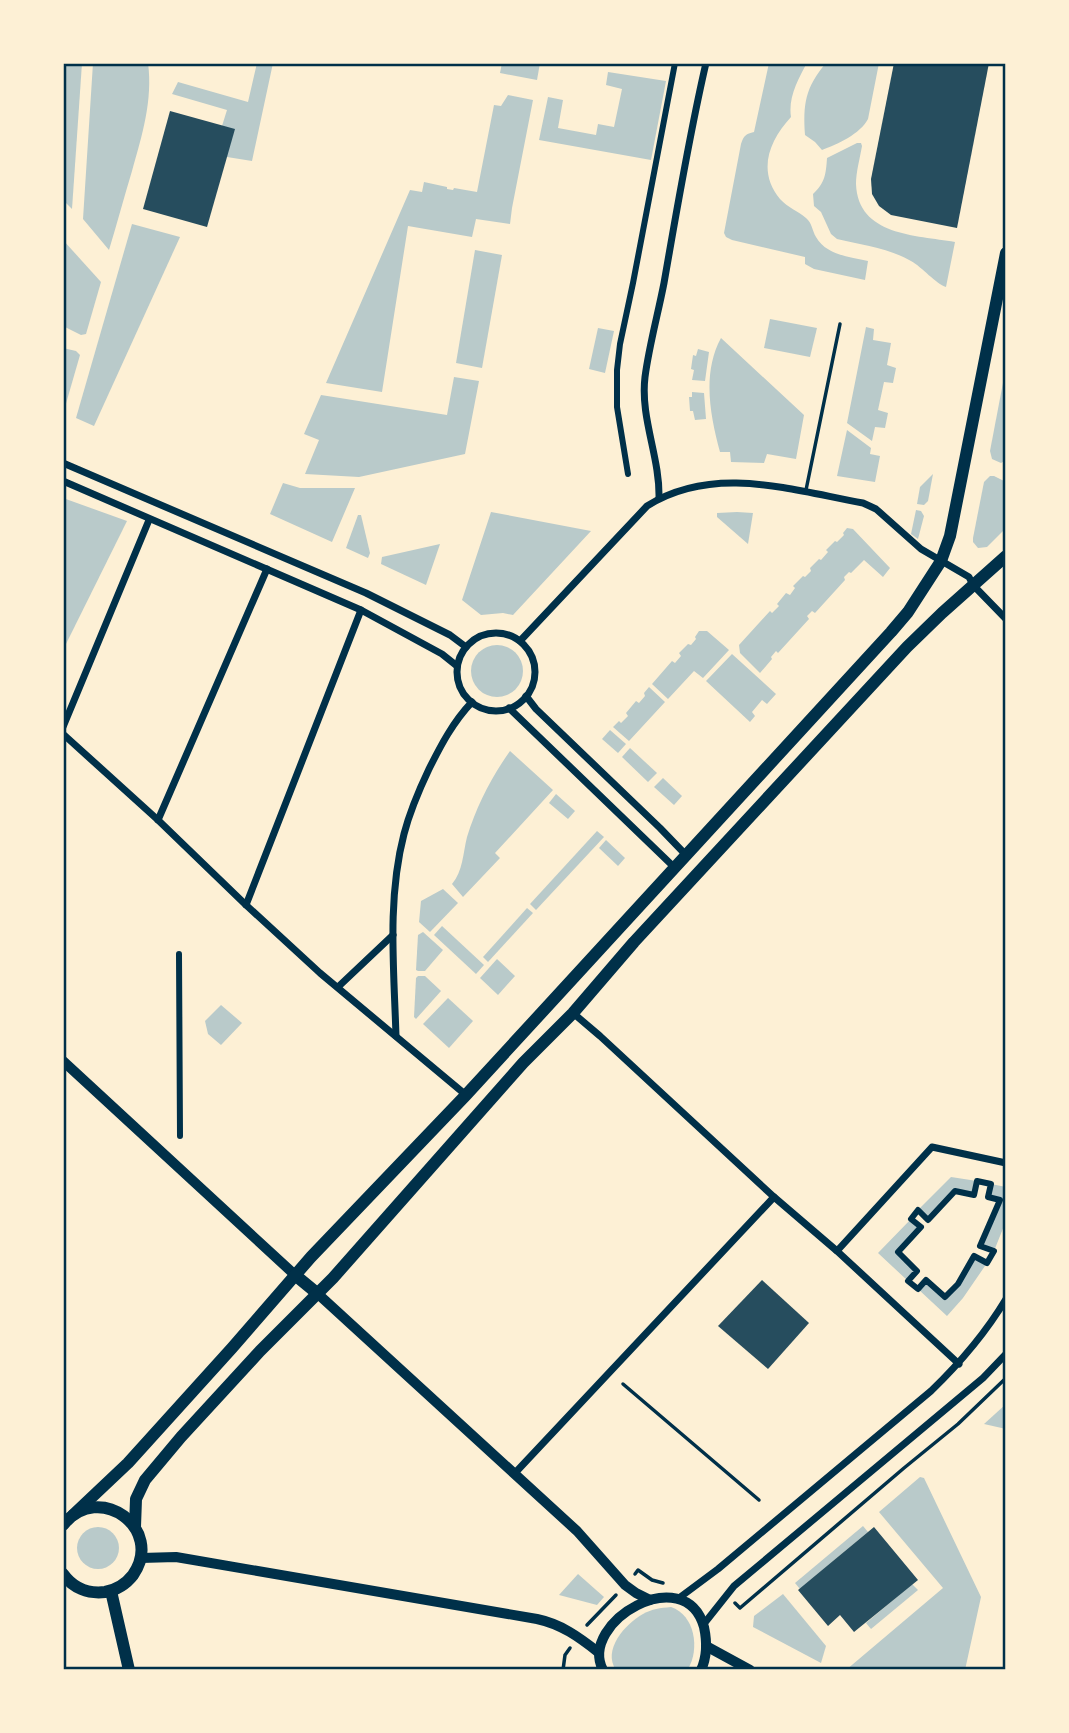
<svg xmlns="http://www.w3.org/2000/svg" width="1069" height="1733" font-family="'DejaVu Sans',sans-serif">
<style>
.green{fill:#b9caca}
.building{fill:#264d5e}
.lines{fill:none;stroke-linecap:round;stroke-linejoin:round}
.path{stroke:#003049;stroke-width:3.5}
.service{stroke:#003049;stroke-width:3.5}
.pedestrian{stroke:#003049;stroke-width:6}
.minor{stroke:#003049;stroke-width:7}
.tertiary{stroke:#003049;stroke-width:10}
.secondary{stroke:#003049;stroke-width:10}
.primary{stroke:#003049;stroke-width:12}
.neatline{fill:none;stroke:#003049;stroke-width:2.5}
</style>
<rect width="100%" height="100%" fill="#fdf0d5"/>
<!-- green -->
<g class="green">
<path d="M63 63H82L72 209 63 200Z"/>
<path d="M93 63H148C153 100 142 136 132 171 124 197 117 224 109 250L83 219Z"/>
<path d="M257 63H273L252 161 227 157 222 126 227 110 172 94 178 82 248 102Z"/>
<path d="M502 63H540L537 80 500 73Z"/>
<path d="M769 63H807C798 79 788 98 791 117 769 141 757 171 780 199 788 208 798 211 806 218 812 223 812 230 816 237 826 255 850 257 868 261L865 280 814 269 805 264V257L732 240 726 237 724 233 741 144C744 135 746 134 754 132Z"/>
<path d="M826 63H879L868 119C860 134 838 144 822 150L815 142 805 135C803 104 805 88 826 63Z"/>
<path d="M608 72 666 81 651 160 539 140 548 97 563 100 558 128 596 135 598 124 614 127 622 89 606 85Z"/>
<path d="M508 95 533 100 512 208 510 224 476 219 472 237 408 226 382 392 326 383 410 190 422 192 424 182 447 187V189L453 190 454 188 477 192 494 105 501 106Z"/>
<path d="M857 143H861L862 146C860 158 856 172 856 184 858 236 916 235 955 242L946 287C936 284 922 267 911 261 889 248 861 245 837 239L831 234 821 212 814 206 813 194C825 183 826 174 827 158Z"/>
<path d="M132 224 180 237 94 426 76 418Z"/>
<path d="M63 240 101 282 86 334 81 335 63 326Z"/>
<path d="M475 250 502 255 482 368 456 363Z"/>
<path d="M770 319 817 328 810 357 764 348Z"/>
<path d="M866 327 874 329 873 340 891 343 887 365 896 368 893 383 884 382 878 410 888 413 885 428 875 427 872 441 847 423Z"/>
<path d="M598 328 614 331 605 373 589 369Z"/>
<path d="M721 338 804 415 796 459 767 454 764 463 731 462 730 452H720C710 415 702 373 721 338Z"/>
<path d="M63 348 76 351 80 355 63 414Z"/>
<path d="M698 349 709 352 705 381 692 380 694 370 691 369 693 355 696 356Z"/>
<path d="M1006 367V460L1001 463 992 459 990 451Z"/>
<path d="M454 377 479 381 465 454 359 477 305 474 319 440 304 434 321 395 447 415Z"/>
<path d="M692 392 704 393 706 419 695 420 693 411H690L689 397H692Z"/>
<path d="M847 430 871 448 870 454 880 456 875 482 837 476Z"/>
<path d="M933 474 928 501 924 505 917 504 920 487Z"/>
<path d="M990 476H994L1006 482V528L987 547 978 548 973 542V538L984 482Z"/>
<path d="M283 483 300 488H355L332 542 270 514Z"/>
<path d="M63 498 127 521 63 650Z"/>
<path d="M916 510 921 511 924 516 918 539 911 534Z"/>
<path d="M491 512 591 531 513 615 503 613 481 615 462 600Z"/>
<path d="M737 512 753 513 748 544 717 517V513Z"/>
<path d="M358 515H361L370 553 368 558 346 548Z"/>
<path d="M847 528 853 529 890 568 883 577 864 560 851 573 849 572 844 577 845 580 815 613 812 611 807 616 809 619 778 653 776 651 771 657 772 659 760 673 740 653 739 645 770 611 772 613 779 606 777 604 786 593 790 595 795 588 793 586 803 576 805 577 811 571 810 568 819 559 821 560 828 552 826 550 835 541 837 542 844 535 843 533Z"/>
<path d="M440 544 426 585 381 564 382 557Z"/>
<path d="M699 631H707L729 650 703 678 694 671 668 699 652 684 672 661 675 663 681 656 679 653 688 644 691 645 696 639 695 637Z"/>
<circle cx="497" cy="671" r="26"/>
<path d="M732 654 776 694 767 704 762 700 752 712 755 716 750 722 706 681Z"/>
<path d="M649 687 665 702 629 741 613 727 619 721 621 723 628 716 626 713 636 701 639 703 645 696 644 693Z"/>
<path d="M610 730 626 744 618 753 602 739Z"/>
<path d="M630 748 657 773 648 782 622 757Z"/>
<path d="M510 751 553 790 495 853 500 858 463 897 452 884C463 871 463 853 467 837 477 805 491 778 510 751Z"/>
<path d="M663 778 682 796 674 805 654 787Z"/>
<path d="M556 794 575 811 568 819 549 803Z"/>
<path d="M597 831 604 837 536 910 530 904Z"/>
<path d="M606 840 625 858 618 866 599 848Z"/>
<path d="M443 889 458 903 430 932 419 922 421 901Z"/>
<path d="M527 908 533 913 488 962 483 957Z"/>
<path d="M442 926 484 965 476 974 434 935Z"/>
<path d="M423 932 443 950 425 971H418L416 970 418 935Z"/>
<path d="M497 959 515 976 498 995 480 978Z"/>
<path d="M418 976H425L441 991 416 1019 414 1017 416 978Z"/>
<path d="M448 998 473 1021 449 1048 423 1024Z"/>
<path d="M221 1005 242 1023 221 1045 208 1034 205 1021Z"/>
<path d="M951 1177 977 1181 974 1195 955 1191 928 1220 918 1210Z"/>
<path d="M991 1184 1006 1187V1221L994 1251 980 1246 999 1200 988 1197Z"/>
<path d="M911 1219 921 1227 898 1252 917 1271 908 1281 878 1253Z"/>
<path d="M974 1256 987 1263 963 1298 947 1316 918 1289 926 1280 945 1297 958 1284Z"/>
<path d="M1006 1404V1429L984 1424Z"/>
<path d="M920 1477 924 1478 981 1597 965 1670H846L943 1588 879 1512Z"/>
<path d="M863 1526 868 1532 800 1589 795 1583Z"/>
<circle cx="98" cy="1548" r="21"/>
<path d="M578 1574 604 1597 597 1605 559 1595Z"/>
<path d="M912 1584 918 1590 871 1629 866 1623Z"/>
<path d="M783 1594 826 1646 821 1663 753 1627 754 1616Z"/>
<path d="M671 1607C695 1615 700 1649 688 1669L616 1670C602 1650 625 1624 643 1614 652 1609 660 1608 671 1607Z"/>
</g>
<!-- building -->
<g class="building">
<path d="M894 63H989L957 228 891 215 879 206 872 194 871 179Z"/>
<path d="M170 111 235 129 207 227 143 209Z"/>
<path d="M762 1280 809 1323 768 1369 718 1326Z"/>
<path d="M874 1527 918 1580 854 1632 840 1615 828 1626 798 1590Z"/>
</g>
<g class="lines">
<!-- path -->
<g class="path">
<path d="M623 1384 759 1500"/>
<path d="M635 1574 638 1570 652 1580 663 1583"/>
<path d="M735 1603 740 1608 904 1468 958 1424 1006 1378"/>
<path d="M587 1625 616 1595"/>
<path d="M563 1670 565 1655 570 1648"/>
</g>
<!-- service -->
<path class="service" d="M806 490 840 324"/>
<!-- pedestrian -->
<g class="pedestrian">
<path d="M628 474 617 407V370L620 344 633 283 675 63"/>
<path d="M179 954 180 1136"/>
<path d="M977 1181 991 1184 988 1197 1000 1200 980 1246 994 1251 987 1263 974 1256 958 1284 945 1297 926 1280 918 1289 908 1281 917 1271 898 1252 921 1227 911 1219 918 1210 928 1220 955 1191 974 1195Z"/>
</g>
<!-- minor -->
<g class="minor">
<path d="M63 463 366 593 450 635 466 647"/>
<path d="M63 481 361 610 442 654 457 666"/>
<path d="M659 498C660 457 640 418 645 377 649 346 658 314 664 283 677 209 689 136 706 63"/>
<circle cx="496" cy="672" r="39"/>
<path d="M520 641 647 506C714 464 791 490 863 503L876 509 921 549 969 577 973 585 1006 619"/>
<path d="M526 696 536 709 660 828 686 855"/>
<path d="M509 708 675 868"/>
<path d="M63 727 149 520"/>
<path d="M63 734 158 820 246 905 320 973 466 1095"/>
<path d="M158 820 267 569"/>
<path d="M246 905 361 610"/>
<path d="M338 987 393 935"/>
<path d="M573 1013 600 1036 774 1197 837 1251 959 1364"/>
<path d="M396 1036C394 969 387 899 404 834 410 811 419 790 429 769 441 745 453 722 472 702"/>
<path d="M837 1251 932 1147 1006 1163"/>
<path d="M515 1473 774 1197"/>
<path d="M679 1598 718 1569 931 1391C960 1363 985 1334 1006 1299"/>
<path d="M703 1625 734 1586 983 1378 1006 1354"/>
</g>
<!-- tertiary -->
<path class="tertiary" d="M63 1061 295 1275"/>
<!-- secondary -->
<g class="secondary">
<path d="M318 1294 577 1531 625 1585 636 1593 650 1600"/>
<path d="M141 1558 176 1557 537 1619C561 1624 579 1637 598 1652"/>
<path d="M706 1646 750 1670"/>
<path d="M603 1670C578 1622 685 1560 704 1627 707 1641 707 1657 701 1670"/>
</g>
<!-- primary -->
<g class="primary">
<path d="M295 1275 318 1294"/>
<path d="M73 1515 128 1463 232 1348 311 1257 466 1095 891 632 908 612 941 561 950 536 1006 253"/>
<path d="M63 1525C99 1480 165 1529 133 1575 126 1584 116 1590 105 1592 88 1594 73 1588 63 1574"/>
<path d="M135 1527 136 1499 145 1480 181 1437 260 1351 333 1278 523 1063 573 1013 634 942 907 647 942 613 1006 556"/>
<path d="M111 1591 129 1670"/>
</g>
</g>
<!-- border -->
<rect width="1069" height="1733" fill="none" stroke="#fdf0d5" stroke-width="130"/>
<rect x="65" y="65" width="939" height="1603" class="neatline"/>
</svg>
